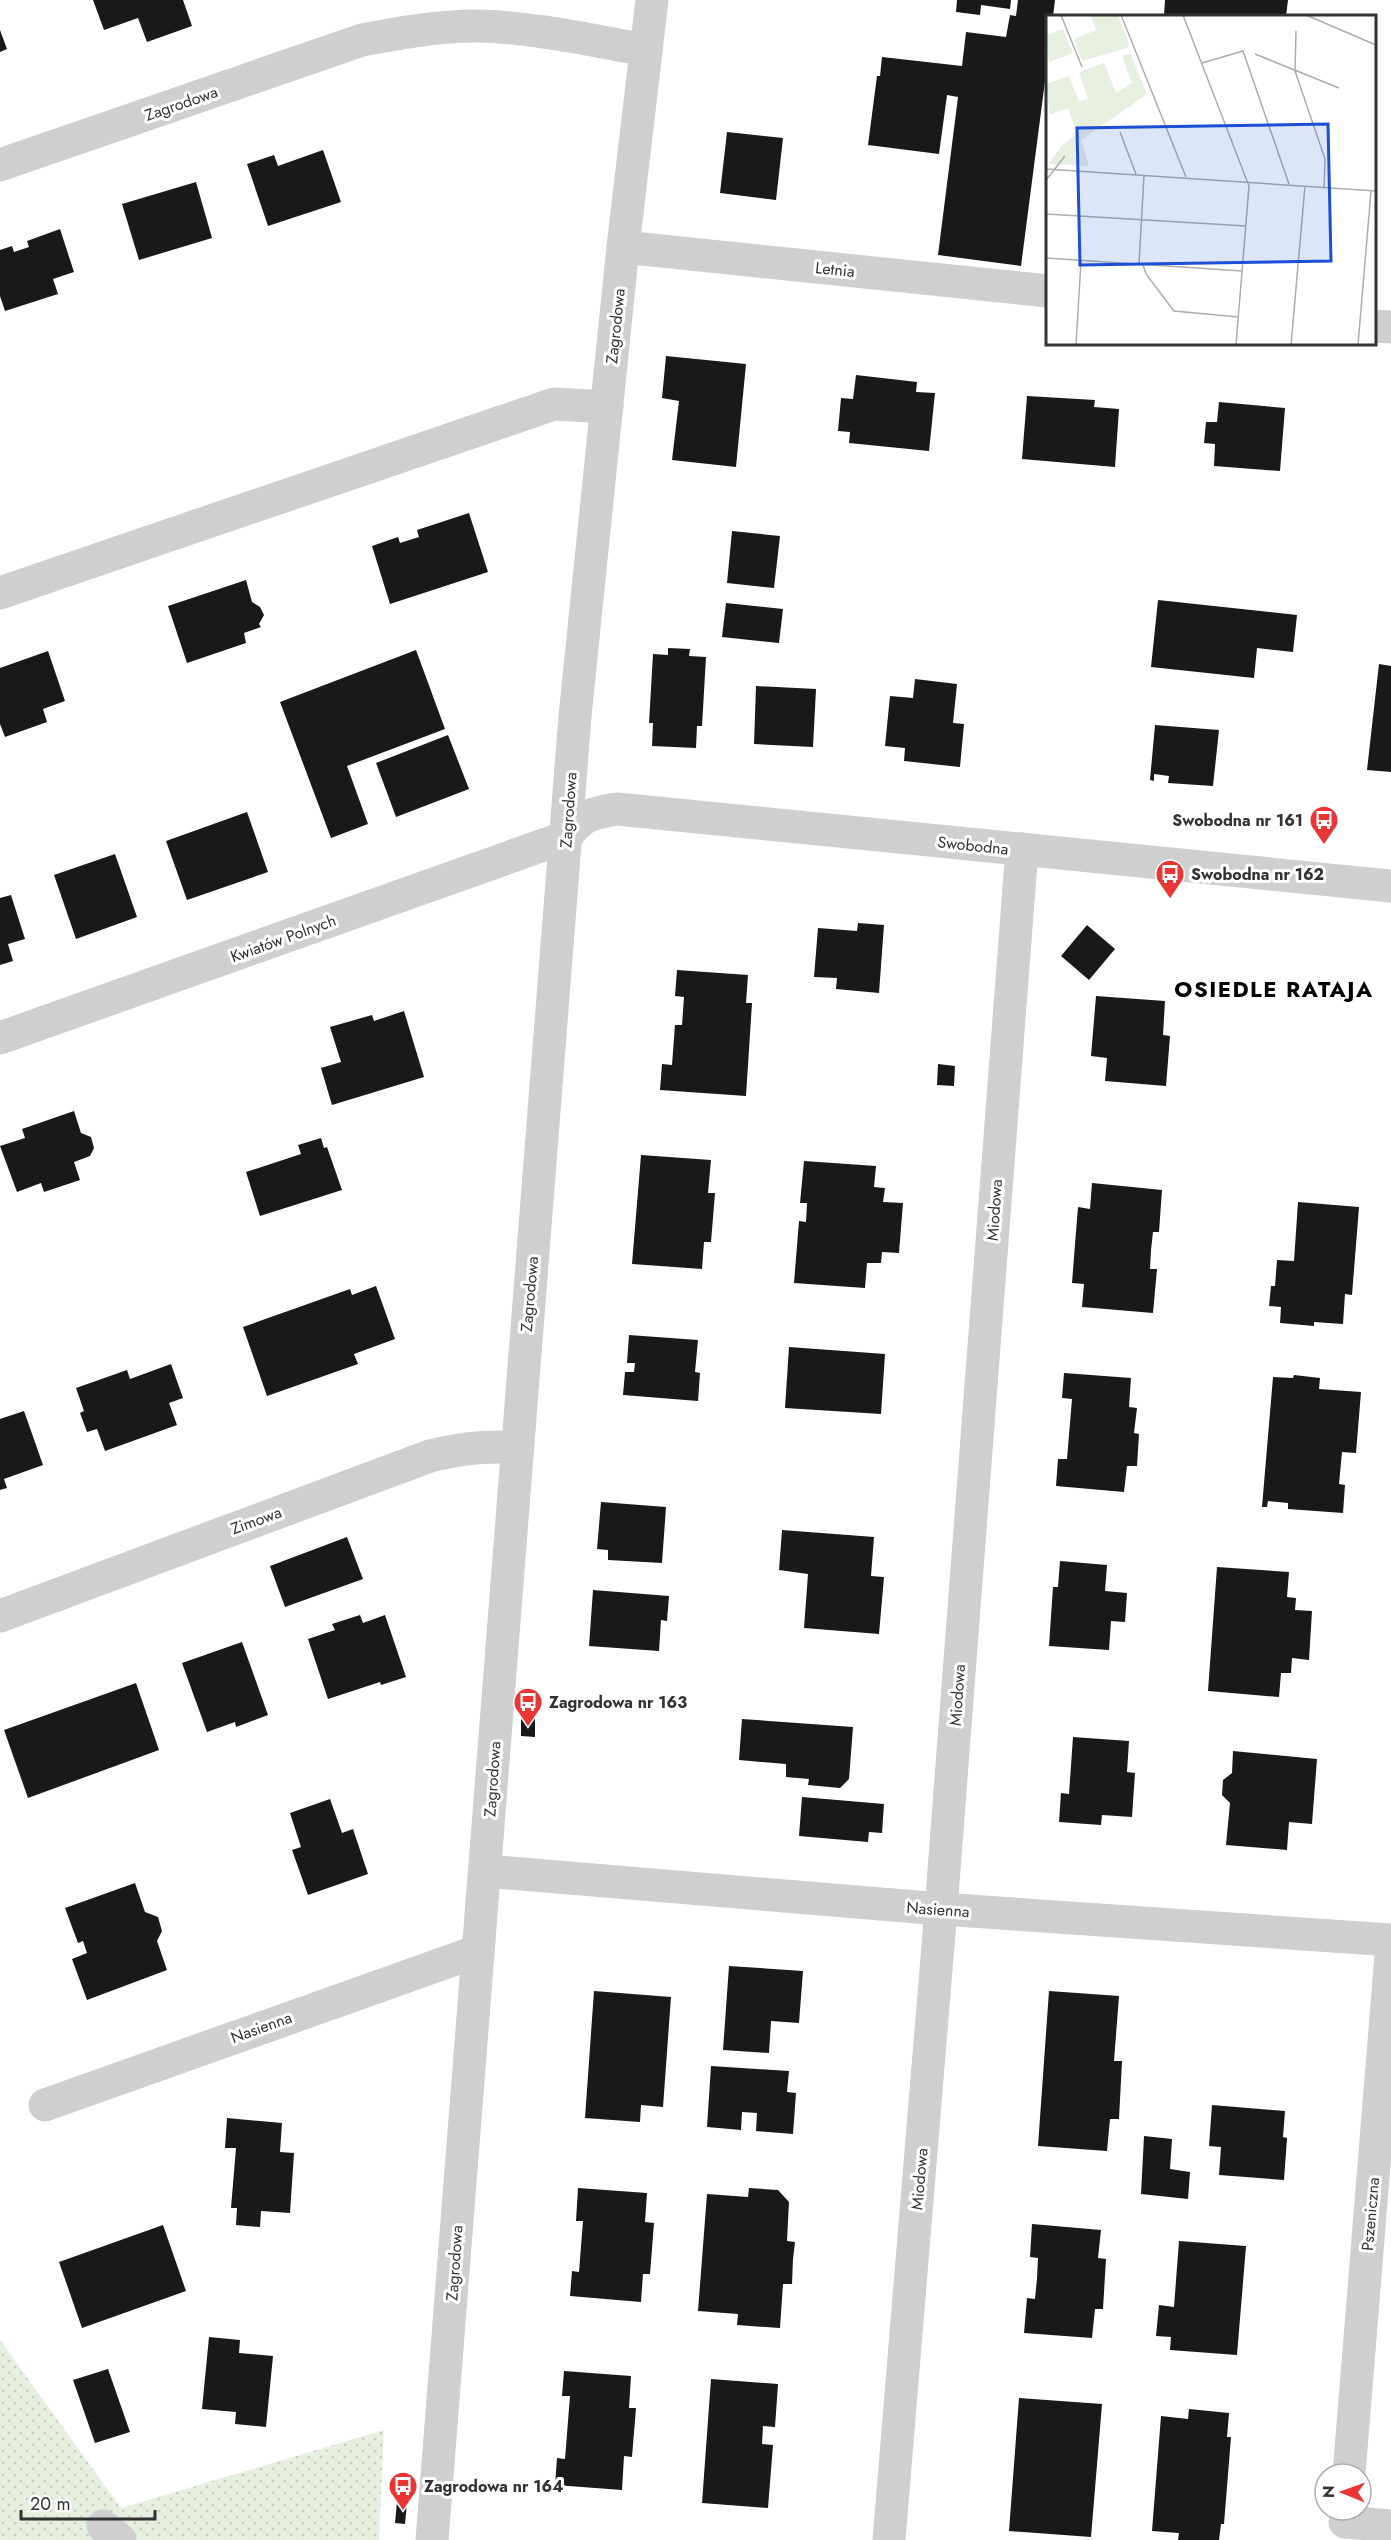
<svg xmlns="http://www.w3.org/2000/svg" width="1391" height="2540" font-family="Jost,sans-serif">
<style>
.green{fill:url(#green-dots)}
.building{fill:#191919}
.lines{fill:none;stroke-linecap:round;stroke-linejoin:round}
.minor{stroke:#cfcfcf;stroke-width:33}
.labels{text-anchor:middle;stroke-width:6;stroke-linejoin:round;paint-order:stroke}
.street-label{font-size:16px;fill:#323232;stroke:#fff}
.poi-label{font-size:16px;font-weight:bold;fill:#323232;stroke:#fff;text-anchor:start}
.district-label{font-size:22px;font-weight:bold;letter-spacing:1.5px;fill:#000;stroke:#fff}
.inset-road{fill:none;stroke:#adadad;stroke-width:1.5}
.view{fill:#1d4ed8;fill-opacity:0.15;stroke:#1d4ed8;stroke-width:3}
.inset-edge{fill:none;stroke:#323232;stroke-width:3}
</style>
<defs>
<pattern id="green-dots" width="8" height="8" patternUnits="userSpaceOnUse" patternTransform="scale(1.5)"><rect width="8" height="8" fill="#e7efe1"/><path d="M2 2h.1M6 6h.1" fill="none" stroke="#c7cdc2" stroke-width="1.8" stroke-linecap="round"/></pattern>
</defs>
<rect width="100%" height="100%" fill="#fff"/>
<!-- green -->
<path class="green" d="M0 2340 121 2508 384 2430 379 2540H0Z"/>
<!-- building -->
<g class="building">
<path d="M93 0H183L192 26 147 42 138 18 104 30Z"/>
<path d="M957 0H1011L1010 9 981 5 980 15 956 12Z"/>
<path d="M1018 0H1055L1053 16H1048V58L1021 266 938 255 958 97 947 95 939 154 868 145 877 76H880L882 57 962 66 966 32 1006 37 1010 15 1016 16Z"/>
<path d="M1165 0H1288L1286 16H1164Z"/>
<path d="M0 30 7 49 0 52Z"/>
<path d="M727 132 783 138 776 200 720 193Z"/>
<path d="M323 150 341 202 268 226 247 164 274 155 278 166Z"/>
<path d="M196 182 212 238 139 260 122 204Z"/>
<path d="M60 229 74 272 53 279 58 294 5 311 0 296V250L12 246 14 252 29 247 27 241Z"/>
<path d="M666 356 746 364 736 467 672 460 679 401 662 398Z"/>
<path d="M856 375 917 382 916 392 935 393 929 451 849 443 850 432 838 431 841 398 853 399Z"/>
<path d="M1027 396 1095 400 1094 407 1119 409 1115 467 1022 459Z"/>
<path d="M1219 402 1285 408 1280 471 1214 466 1215 444 1204 443 1206 422H1217Z"/>
<path d="M469 513 488 572 390 604 372 546 398 537 400 543 419 537 417 530Z"/>
<path d="M732 531 780 536 774 588 727 583Z"/>
<path d="M246 580 252 602 260 607 264 615 259 624 261 627 244 633 246 643 187 663 168 606Z"/>
<path d="M1158 600 1297 615 1293 652 1257 648 1254 678 1151 667Z"/>
<path d="M726 603 783 609 779 643 722 637Z"/>
<path d="M668 648 690 649 689 656 706 657 702 726H697L696 748 652 746 653 723H649L653 654 668 655Z"/>
<path d="M416 650 445 729 347 766 368 824 331 838 280 702Z"/>
<path d="M48 651 65 701 43 709 47 722 5 737 0 724V668Z"/>
<path d="M1379 664 1391 666V772L1367 770Z"/>
<path d="M915 679 957 684 953 723 964 724 960 767 904 761 905 748 885 746 890 696 913 698Z"/>
<path d="M756 686 816 689 813 747 754 744Z"/>
<path d="M1155 725 1219 730 1213 786 1168 783 1169 776 1154 774V781L1150 780Z"/>
<path d="M448 735 469 789 396 817 376 763Z"/>
<path d="M247 812 268 872 187 900 166 841Z"/>
<path d="M115 854 137 917 76 939 54 875Z"/>
<path d="M11 895 25 939 8 944 13 961 0 965V898Z"/>
<path d="M858 923 884 925 879 993 836 989 837 978 814 977 818 928 857 931Z"/>
<path d="M1087 925 1115 949 1089 980 1061 956Z"/>
<path d="M677 970 748 975 746 1003H752L746 1096 660 1090 662 1064 672 1065 675 1025H682L684 997 675 996Z"/>
<path d="M1096 996 1165 1001 1163 1035 1170 1036 1166 1086 1105 1081 1107 1058 1091 1056Z"/>
<path d="M404 1011 424 1077 332 1105 321 1068 341 1062 330 1027 372 1015 374 1021Z"/>
<path d="M938 1064 955 1066 954 1086 937 1085Z"/>
<path d="M74 1111 81 1133 91 1137 94 1148 90 1156 74 1162 80 1180 44 1192 41 1183 17 1192 0 1146 25 1138 22 1129Z"/>
<path d="M321 1138 324 1148 327 1147 342 1190 260 1216 246 1172 301 1154 298 1145Z"/>
<path d="M641 1155 711 1160 708 1193H715L711 1242H704L702 1269 632 1264Z"/>
<path d="M804 1161 876 1166 874 1187 885 1188 883 1202 903 1203 899 1253 882 1252 881 1263H867L865 1288 794 1283 799 1221 806 1222 807 1203H800Z"/>
<path d="M1092 1183 1162 1190 1159 1232H1153L1151 1250 1150 1269H1157L1153 1313 1082 1307 1084 1284 1072 1283 1075 1244 1078 1207 1090 1209Z"/>
<path d="M1298 1202 1359 1207 1352 1295 1345 1294 1343 1324 1314 1322V1326L1280 1323 1281 1307 1269 1306 1271 1286H1275L1277 1260 1294 1261Z"/>
<path d="M376 1286 395 1339 354 1354 358 1364 267 1396 243 1327 350 1289 352 1295Z"/>
<path d="M629 1335 698 1340 695 1372 700 1373 698 1401 623 1395 625 1372H634L635 1363H627Z"/>
<path d="M789 1347 885 1354 881 1414 785 1408Z"/>
<path d="M171 1364 183 1398 169 1403 177 1425 105 1451 97 1429 87 1432 80 1413 84 1411 76 1388 127 1370 130 1379Z"/>
<path d="M1064 1373 1131 1378 1129 1407 1137 1408 1134 1433 1139 1434 1137 1466H1127L1124 1492 1056 1486 1058 1459H1067L1072 1399 1062 1398Z"/>
<path d="M1294 1375 1320 1378 1319 1389 1361 1392 1356 1453 1342 1452 1339 1484 1345 1485 1343 1513 1288 1509V1503L1268 1501 1267 1507H1262L1273 1377 1293 1378Z"/>
<path d="M24 1411 43 1465 4 1479 7 1488 0 1490V1419Z"/>
<path d="M601 1502 666 1507 662 1563 608 1560V1550L597 1549Z"/>
<path d="M782 1530 874 1537 871 1576 884 1577 879 1634 804 1628 808 1574 779 1570Z"/>
<path d="M347 1537 363 1579 285 1607 270 1566Z"/>
<path d="M1060 1561 1107 1565 1105 1591 1127 1593 1125 1622 1111 1621 1109 1650 1049 1646 1053 1587H1058Z"/>
<path d="M1217 1567 1289 1572 1287 1597 1296 1598 1295 1610 1312 1611 1309 1660 1292 1658 1291 1673H1281L1279 1697 1208 1691Z"/>
<path d="M593 1590 669 1596 667 1621 661 1620 659 1651 589 1646Z"/>
<path d="M360 1615 363 1623 385 1615 406 1677 381 1685 380 1682 328 1699 308 1639 335 1630 332 1624Z"/>
<path d="M242 1642 268 1715 236 1727 235 1722 207 1732 182 1663Z"/>
<path d="M136 1683 159 1750 28 1798 4 1730Z"/>
<path d="M521 1714 535 1715V1737L521 1736Z"/>
<path d="M742 1719 853 1727 849 1779 840 1788 808 1785 809 1779 786 1777V1764L739 1760Z"/>
<path d="M1073 1737 1129 1741 1127 1772 1135 1773 1132 1817 1102 1815 1101 1825 1059 1822 1061 1793 1069 1794Z"/>
<path d="M1233 1751 1317 1759 1312 1824 1289 1822 1287 1850 1226 1845 1230 1803 1222 1795 1223 1780 1232 1773Z"/>
<path d="M802 1797 884 1804 882 1833 869 1832 868 1842 799 1836Z"/>
<path d="M330 1799 342 1833 353 1829 368 1874 308 1895 292 1850 301 1847 290 1813Z"/>
<path d="M135 1883 145 1912 158 1917 162 1931 157 1941 167 1970 87 2000 72 1959 87 1953 83 1941 78 1943 65 1908Z"/>
<path d="M729 1966 803 1971 799 2023 771 2021 769 2053 723 2050Z"/>
<path d="M594 1991 671 1997 663 2107 641 2105 640 2122 585 2118Z"/>
<path d="M1049 1991 1119 1996 1114 2061H1122L1119 2119H1110L1107 2151 1038 2146Z"/>
<path d="M711 2066 789 2071 787 2092 796 2093 793 2134 756 2131 757 2113 742 2112 741 2130 707 2127Z"/>
<path d="M1212 2105 1285 2111 1283 2137 1287 2138 1284 2180 1219 2175 1221 2147 1209 2146Z"/>
<path d="M227 2118 282 2123 280 2152 294 2153 290 2213 261 2211 260 2227 236 2225 237 2208H231L236 2148H225Z"/>
<path d="M1144 2136 1172 2139 1170 2169 1190 2172 1188 2199 1141 2194Z"/>
<path d="M578 2188 647 2193 645 2222 654 2223 650 2274H643L641 2302 570 2296 572 2271 579 2272 583 2221H576Z"/>
<path d="M749 2188 778 2190 789 2202 787 2241 795 2242 793 2259 792 2284H783L780 2328 737 2325 738 2314 698 2311 707 2194 748 2197Z"/>
<path d="M1032 2224 1101 2230 1098 2258 1106 2259 1103 2309H1095L1092 2338 1024 2333 1027 2298 1035 2299 1037 2278 1038 2258 1030 2257Z"/>
<path d="M163 2225 186 2291 82 2328 59 2262Z"/>
<path d="M1179 2241 1246 2246 1237 2355 1170 2350 1171 2337 1156 2336 1159 2305 1174 2307Z"/>
<path d="M209 2337 240 2340 239 2353 273 2356 266 2427 235 2424 236 2412 202 2409Z"/>
<path d="M108 2369 130 2432 95 2443 73 2380Z"/>
<path d="M564 2371 631 2376 629 2408H636L632 2457 624 2456 622 2490 555 2485 557 2458 565 2459 570 2396H562Z"/>
<path d="M711 2379 778 2384 775 2427 763 2426 762 2444 773 2445 768 2508 702 2503Z"/>
<path d="M1019 2398 1102 2404 1091 2537 1009 2531Z"/>
<path d="M1189 2409 1229 2413 1227 2437H1231L1224 2524H1221L1219 2540H1178L1179 2533 1152 2531 1161 2416 1188 2419Z"/>
<path d="M397 2502H407L405 2524 395 2523Z"/>
</g>
<g class="lines">
<!-- minor -->
<g class="minor">
<path d="M0 165 362 40C400 33 438 26 476 26 534 27 590 40 646 50"/>
<path d="M623 247 1048 291"/>
<path d="M1374 326 1391 327"/>
<path d="M0 593 554 404 607 407"/>
<path d="M566 837C583 815 589 814 617 809L1391 886"/>
<path d="M0 1038 566 837"/>
<path d="M0 1616 430 1456C459 1449 486 1445 516 1448"/>
<path d="M485 1871 941 1909 1391 1940"/>
<path d="M45 2105 478 1951"/>
<path d="M1349 2474 1391 1955"/>
<path d="M1345 2522 1391 2526"/>
<path d="M103 2526 120 2540"/>
<path d="M432 2540 575 716 623 247 652 0"/>
<path d="M889 2540 941 1909 1022 849"/>
</g>
</g>
<!-- icons -->
<defs>
<g id="bus-pin" transform="scale(1.5)"><path d="M0 17L-7.5 6A9.5 9.5 0 1 1 7.5 6Z" fill="#e93534" stroke="#fff"/><path d="M-5-6H5V4H4V6H2V4H-2V6H-4V4H-5ZM-3.5-4V0h7V-4ZM-3.5 1.2v1.5H-2V1.2ZM2 1.2v1.5H3.5V1.2Z" fill="#fff"/></g>
</defs>
<g fill-rule="evenodd">
<use href="#bus-pin" x="1324" y="820"/>
<use href="#bus-pin" x="1170" y="874"/>
<use href="#bus-pin" x="528" y="1702"/>
<use href="#bus-pin" x="403" y="2486"/>
</g>
<g class="labels">
<!-- street labels -->
<g class="street-label">
<text transform="translate(181 103) rotate(-19)" y="6">Zagrodowa</text>
<text transform="translate(835 269) rotate(6)" y="6">Letnia</text>
<text transform="translate(615 326) rotate(-84)" y="6">Zagrodowa</text>
<text transform="translate(568 810) rotate(-86)" y="6">Zagrodowa</text>
<text transform="translate(973 845) rotate(6)" y="6">Swobodna</text>
<text transform="translate(283 938) rotate(-20)" y="6">Kwiatów Polnych</text>
<text transform="translate(994 1210) rotate(-86)" y="6">Miodowa</text>
<text transform="translate(529 1294) rotate(-85)" y="6">Zagrodowa</text>
<text transform="translate(256 1520) rotate(-20)" y="6">Zimowa</text>
<text transform="translate(957 1695) rotate(-86)" y="6">Miodowa</text>
<text transform="translate(492 1779) rotate(-86)" y="6">Zagrodowa</text>
<text transform="translate(938 1909) rotate(4)" y="6">Nasienna</text>
<text transform="translate(261 2027) rotate(-20)" y="6">Nasienna</text>
<text transform="translate(919 2179) rotate(-85)" y="6">Miodowa</text>
<text transform="translate(1370 2214) rotate(-85)" y="6">Pszeniczna</text>
<text transform="translate(454 2263) rotate(-86)" y="6">Zagrodowa</text>
</g>
<!-- poi labels -->
<g class="poi-label">
<text x="1303" y="826" text-anchor="end">Swobodna nr 161</text>
<text x="1191" y="880">Swobodna nr 162</text>
<text x="549" y="1708">Zagrodowa nr 163</text>
<text x="424" y="2492">Zagrodowa nr 164</text>
</g>
<!-- district labels -->
<g class="district-label">
<text x="1274" y="997">OSIEDLE RATAJA</text>
</g>
</g>
<!-- overview -->
<g transform="translate(1046 15)">
<rect width="330" height="330" fill="#fff"/>
<path d="M45 0H72L83 29 81 33 36 46 28 24 50 15ZM17 14 27 38 3 47 0 20ZM84 38 101 79 35 125 43 151 3 149 15 131 31 119 22 93 4 100 0 69 23 61 33 86 42 84 33 57 58 48 70 78 86 68 76 41Z" fill="#e7efe1"/>
<path class="inset-road" d="M15 0 36 52M75 0 140 162M137 0 203 171 190 330M260 0 330 30M250 16 249 56 279 144 278 173M209 39 293 73M156 48 197 36 243 169M74 117 90 159M0 154 330 176M0 165 19 141M0 199 200 211M0 243 196 256M93 249 98 160M97 250 100 259 128 296 192 302M30 330 35 246M245 330 259 171M312 330 325 176"/>
<path class="view" d="M282 109 285 246 34 250 31 113Z"/>
<rect width="330" height="330" class="inset-edge"/>
</g>
<!-- north arrow -->
<g transform="translate(1343 2492) rotate(271)"><circle r="28" fill="#ffffff" stroke="#adadad" stroke-width="1.5"/>
<path d="M0-4.5L10 22L0 15L-10 22Z" fill="#e93534"/>
<text y="-9" font-size="16" font-weight="bold" text-anchor="middle" fill="#323232">N</text>
</g>
<!-- scale -->
<path d="M21 2510v9h134v-9" fill="none" stroke="#323232" stroke-width="3"/>
<text x="30" y="2510" font-size="18" fill="#323232" stroke="#ffffff" stroke-width="4.5" paint-order="stroke">20 m</text>
</svg>
